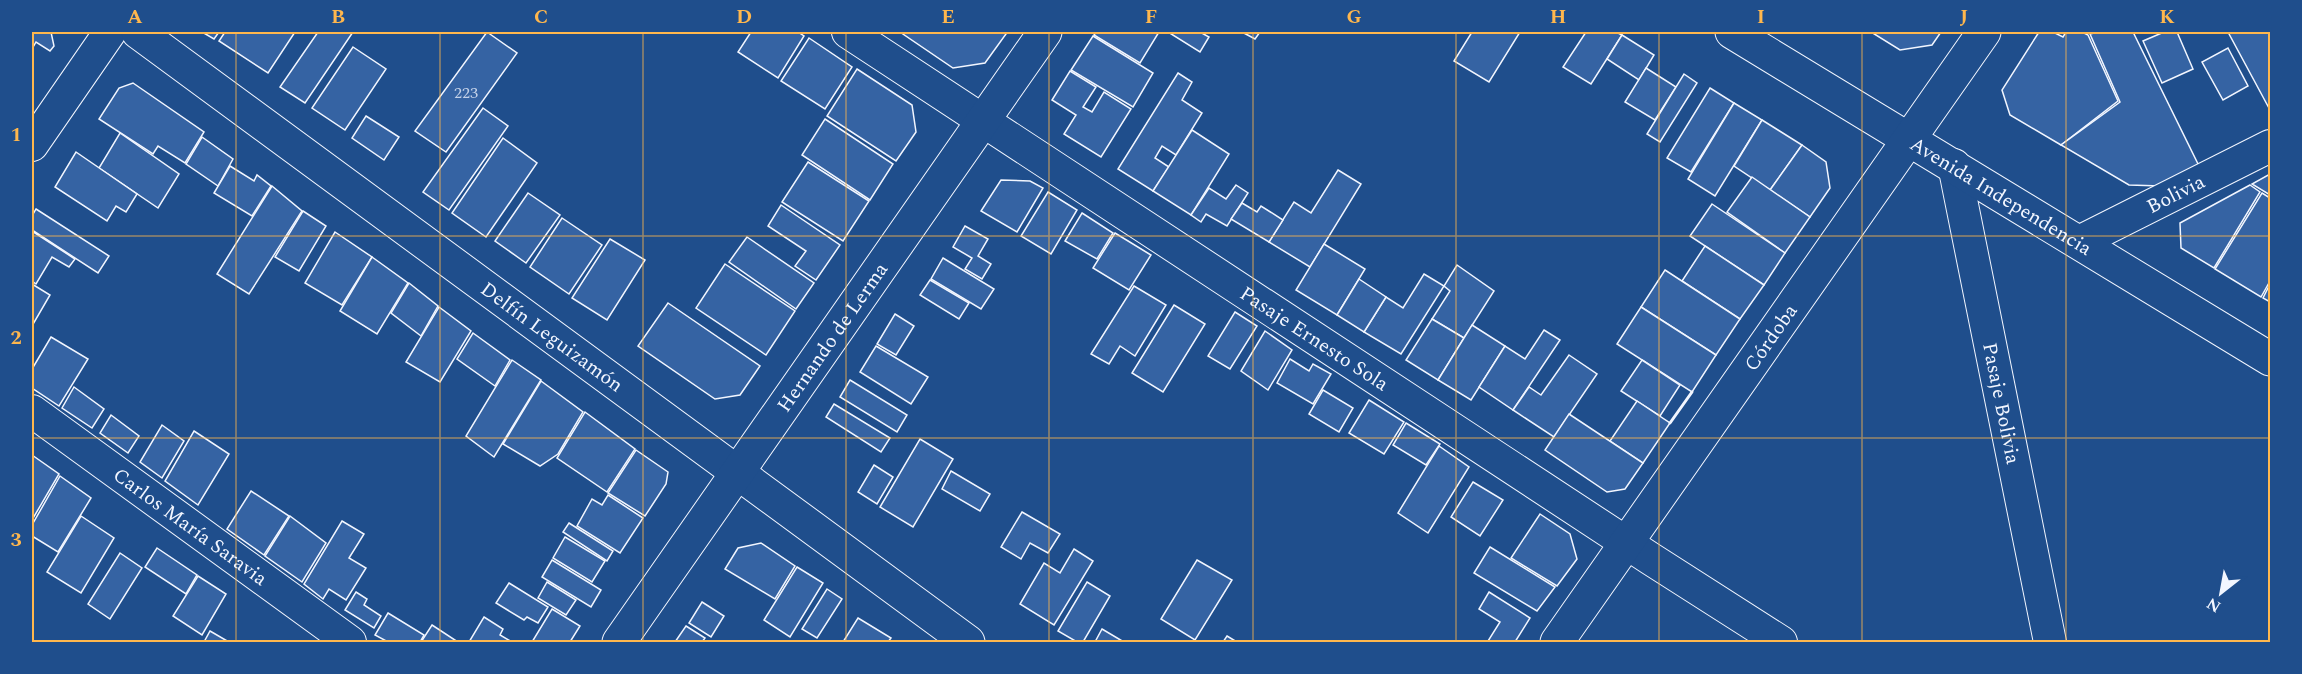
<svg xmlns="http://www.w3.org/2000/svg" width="2302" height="674" font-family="Spectral,serif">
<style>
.building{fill:#3563a3;stroke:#f2f6ff;stroke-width:1.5}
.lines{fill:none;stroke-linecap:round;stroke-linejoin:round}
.minor-casing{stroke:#f2f6ff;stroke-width:34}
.tertiary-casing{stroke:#f2f6ff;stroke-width:35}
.secondary-casing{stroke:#f2f6ff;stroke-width:35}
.minor{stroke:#1f4e8c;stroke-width:32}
.tertiary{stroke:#1f4e8c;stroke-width:33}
.secondary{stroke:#1f4e8c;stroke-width:33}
.wall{stroke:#f2f6ff;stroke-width:3}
.grid{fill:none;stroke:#ffb74d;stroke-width:1.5;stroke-opacity:0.55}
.labels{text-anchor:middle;stroke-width:4.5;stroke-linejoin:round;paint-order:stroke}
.number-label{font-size:16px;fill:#c3d1e8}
.street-label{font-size:20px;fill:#f2f6ff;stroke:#1f4e8c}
.neatline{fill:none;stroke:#ffb74d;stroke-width:2}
.grid-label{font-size:20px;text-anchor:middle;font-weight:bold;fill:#ffb74d}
</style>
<rect width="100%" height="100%" fill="#1f4e8c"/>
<!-- building -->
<g class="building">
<path d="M32 32H51L54 46 50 51 36 42 32 49Z"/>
<path d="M202 32H219L214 39Z"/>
<path d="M225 32H295L268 73 219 41Z"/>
<path d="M318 32H353L305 103 280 87Z"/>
<path d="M487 32 517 53 446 152 415 131Z"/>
<path d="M751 32H798L804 36 778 78 738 52Z"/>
<path d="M900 32H1003L1006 34 985 63 953 68Z"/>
<path d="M1096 32H1159L1140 63 1094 35Z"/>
<path d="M1168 32H1200L1209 37 1200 52Z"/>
<path d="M1242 32H1260L1255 39Z"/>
<path d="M1472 32H1520L1489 82 1454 61Z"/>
<path d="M1586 32H1616L1622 35 1591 84 1563 67Z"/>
<path d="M1871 32H1941L1932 45 1900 50Z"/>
<path d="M2039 32H2053L2063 37 2066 32H2082L2088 35 2118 101 2061 145 2010 115 2002 90Z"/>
<path d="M2098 32H2133L2199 166 2161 186 2129 185 2061 145 2120 102 2090 34Z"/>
<path d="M2164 32H2177L2193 69 2162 83 2143 41Z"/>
<path d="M2228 32H2270V110Z"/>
<path d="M1622 35 1654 55 1639 80 1607 59Z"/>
<path d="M1093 36 1153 73 1133 107 1071 70Z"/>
<path d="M809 38 852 67 825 109 781 81Z"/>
<path d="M353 47 386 69 345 130 312 108Z"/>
<path d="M2228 48 2248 86 2223 100 2202 62Z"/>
<path d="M1646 68 1676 87 1655 120 1625 102Z"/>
<path d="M857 69 912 105 916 132 896 161 827 116Z"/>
<path d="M1070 71 1096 87 1083 107 1092 112 1104 92 1131 109 1101 157 1064 134 1076 115 1052 100Z"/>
<path d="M1178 73 1192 82 1182 100 1202 113 1176 155 1162 146 1155 158 1169 167 1153 191 1118 169Z"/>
<path d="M1684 74 1697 83 1660 142 1647 134Z"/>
<path d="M133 83 204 132 185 163 158 146 153 154 99 119 119 88Z"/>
<path d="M1710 88 1734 103 1691 172 1667 158Z"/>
<path d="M1734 103 1762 120 1715 196 1688 179Z"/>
<path d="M483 108 508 126 449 210 423 192Z"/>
<path d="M366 116 399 137 384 160 352 138Z"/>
<path d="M825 119 893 164 870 200 802 155Z"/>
<path d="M1762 120 1802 145 1770 190 1734 166Z"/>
<path d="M1192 130 1229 154 1191 215 1153 191Z"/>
<path d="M120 133 179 174 158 208 99 168Z"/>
<path d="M202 137 233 159 218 186 186 164Z"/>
<path d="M503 138 537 163 486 237 452 213Z"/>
<path d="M1802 145 1826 162 1830 188 1810 217 1770 190Z"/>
<path d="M76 152 137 194 126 212 116 206 107 221 55 187Z"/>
<path d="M808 162 869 201 843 241 782 202Z"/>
<path d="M230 166 254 181 257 175 271 186 252 216 214 193Z"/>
<path d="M1338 170 1361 184 1310 267 1269 242 1294 202 1311 213Z"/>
<path d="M2270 174V195L2252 184Z"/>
<path d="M1752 177 1810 217 1785 253 1727 212Z"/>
<path d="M1001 180 1030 181 1043 188 1017 232 981 211Z"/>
<path d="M1236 185 1248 193 1227 226 1206 214 1201 222 1191 215 1209 188 1226 199Z"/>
<path d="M2250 185 2260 192 2214 268 2181 248 2180 223Z"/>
<path d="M272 186 302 211 249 294 217 274Z"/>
<path d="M1048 192 1077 210 1051 254 1021 236Z"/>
<path d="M528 193 560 215 526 263 495 241Z"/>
<path d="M2262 193 2270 198V281L2261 297 2215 269Z"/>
<path d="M1242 203 1257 212 1261 206 1283 220 1269 242 1231 219Z"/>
<path d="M1712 204 1785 253 1764 285 1690 236Z"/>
<path d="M781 205 840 245 816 280 795 266 806 251 768 226Z"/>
<path d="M36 209 109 256 98 273 32 230V216Z"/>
<path d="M303 211 326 226 299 271 275 257Z"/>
<path d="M1082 213 1113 233 1097 259 1065 241Z"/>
<path d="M562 218 602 245 569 294 530 267Z"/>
<path d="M965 226 988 239 978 256 991 264 982 279 965 269 972 258 953 247Z"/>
<path d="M32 231 75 259 69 267 52 257 36 284 32 281Z"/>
<path d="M335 232 372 257 342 305 305 283Z"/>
<path d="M1115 233 1151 255 1129 290 1093 268Z"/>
<path d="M747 237 814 283 796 309 729 262Z"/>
<path d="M610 239 645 260 607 320 572 298Z"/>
<path d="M1324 244 1365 269 1337 315 1296 290Z"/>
<path d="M1705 246 1764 285 1740 319 1682 281Z"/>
<path d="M372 257 408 283 377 334 340 311Z"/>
<path d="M943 258 994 289 981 309 931 279Z"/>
<path d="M725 264 795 311 766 355 696 308Z"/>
<path d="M1457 265 1494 291 1464 338 1432 319 1450 291 1444 286Z"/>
<path d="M1665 270 1740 319 1716 355 1641 307Z"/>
<path d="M1424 274 1444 286 1401 354 1364 332 1386 297 1403 308Z"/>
<path d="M1359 279 1386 297 1364 332 1337 315Z"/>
<path d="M930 280 969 303 959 319 920 295Z"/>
<path d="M409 283 438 306 421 336 391 313Z"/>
<path d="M32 284 50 295 32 326Z"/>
<path d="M2270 284V302L2263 298Z"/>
<path d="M1134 286 1166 305 1135 356 1120 346 1109 364 1091 354Z"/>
<path d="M668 303 760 366 740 395 715 399 638 346Z"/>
<path d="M1174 305 1205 324 1163 392 1132 373Z"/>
<path d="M439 307 471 331 440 382 406 362Z"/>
<path d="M1641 307 1716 355 1692 392 1617 344Z"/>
<path d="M1235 312 1257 326 1230 369 1208 356Z"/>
<path d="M895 314 914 326 896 355 877 344Z"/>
<path d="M1432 319 1464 338 1438 380 1406 360Z"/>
<path d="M1472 325 1505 346 1471 400 1438 380Z"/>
<path d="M1544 330 1560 340 1513 410 1479 387 1505 346 1525 359Z"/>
<path d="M1265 331 1292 350 1268 390 1241 371Z"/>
<path d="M473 333 510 360 495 386 457 359Z"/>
<path d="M51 337 88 359 59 406 32 388V369Z"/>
<path d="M876 346 928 377 911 404 860 372Z"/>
<path d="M1569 355 1597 374 1554 437 1513 410 1529 387 1541 395Z"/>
<path d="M1290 359 1309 371 1313 364 1331 374 1313 404 1277 383Z"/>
<path d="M512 360 541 380 494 457 466 436Z"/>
<path d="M1642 360 1680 385 1660 416 1621 391Z"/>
<path d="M850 380 907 415 897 432 840 397Z"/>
<path d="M541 381 583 412 558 454 540 466 503 444Z"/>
<path d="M74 387 104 409 92 428 62 408Z"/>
<path d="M1323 390 1353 408 1339 432 1309 414Z"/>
<path d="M1369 400 1404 422 1384 454 1349 433Z"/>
<path d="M1637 401 1670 423 1643 463 1610 441Z"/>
<path d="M834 404 890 438 881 452 826 417Z"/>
<path d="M585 412 635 449 607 492 557 458Z"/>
<path d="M1569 414 1643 463 1625 489 1607 492 1545 450Z"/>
<path d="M111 415 139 436 128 453 100 433Z"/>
<path d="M1406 423 1440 444 1426 465 1393 445Z"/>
<path d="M162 425 184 441 162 478 140 462Z"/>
<path d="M194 431 229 454 198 505 165 481Z"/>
<path d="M920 439 953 459 913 527 880 507Z"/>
<path d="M1439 446 1469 467 1428 533 1398 513Z"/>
<path d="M636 450 668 472 666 484 645 516 608 493Z"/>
<path d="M32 455 59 474 32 520Z"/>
<path d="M874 465 893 477 877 504 858 492Z"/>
<path d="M951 471 990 494 980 511 942 489Z"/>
<path d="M60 476 91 498 58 552 32 536V525Z"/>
<path d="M1473 482 1503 500 1480 536 1451 517Z"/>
<path d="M251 491 289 516 264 555 227 529Z"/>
<path d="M608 495 643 518 620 553 577 526 592 499 602 505Z"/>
<path d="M1022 512 1060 534 1048 553 1030 543 1021 559 1001 547Z"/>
<path d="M1540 514 1570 534 1577 559 1557 586 1511 558Z"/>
<path d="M81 516 114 538 81 593 47 572Z"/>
<path d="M290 516 326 543 302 582 265 556Z"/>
<path d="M342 521 364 534 349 558 366 568 346 600 329 589 323 599 304 584Z"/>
<path d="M569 523 613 551 607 561 563 532Z"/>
<path d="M565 537 605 561 592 582 553 558Z"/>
<path d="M761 543 795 566 775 599 725 569 738 548Z"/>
<path d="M1490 547 1555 587 1537 611 1474 573Z"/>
<path d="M157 548 197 575 186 594 145 567Z"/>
<path d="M1074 549 1093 561 1054 625 1020 604 1044 563 1060 573Z"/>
<path d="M120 553 142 568 110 619 88 604Z"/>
<path d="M552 560 601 590 591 607 542 577Z"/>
<path d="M1197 560 1232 580 1195 640 1161 619Z"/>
<path d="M797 567 823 583 790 637 764 620Z"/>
<path d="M198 576 226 594 202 635 173 616Z"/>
<path d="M547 582 576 600 566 615 538 598Z"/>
<path d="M1087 582 1110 596 1083 642H1077L1058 631Z"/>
<path d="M509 583 548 607 538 623 527 617 524 620 496 603Z"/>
<path d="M827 589 842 599 817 638 802 629Z"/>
<path d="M356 592 367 599 364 605 381 616 374 628 345 610Z"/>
<path d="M1489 592 1530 618 1515 642 1488 641 1500 622 1479 609Z"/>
<path d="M702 602 724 616 711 637 689 623Z"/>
<path d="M552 609 580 626 570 642H532Z"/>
<path d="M388 613 424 635 420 642H388L375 635Z"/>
<path d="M484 617 503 629 500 635 512 642H469Z"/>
<path d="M858 618 891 638 888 642H843Z"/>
<path d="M432 625 458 642H421Z"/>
<path d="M686 626 705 638 702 642H675Z"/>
<path d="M1102 629 1124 642H1095Z"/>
<path d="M210 631 229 642H204Z"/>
<path d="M1227 636 1237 642H1223Z"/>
</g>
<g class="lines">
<!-- minor casing -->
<g class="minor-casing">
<g id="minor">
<path id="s1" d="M848 32 1651 559 1781 642"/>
<path d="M32 145 110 32"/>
<path id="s2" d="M1954 165 2050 642"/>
<path id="s3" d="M2079 242 2270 146"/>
<path id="s4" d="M32 411 350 642"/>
</g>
</g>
<!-- tertiary casing -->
<g class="tertiary-casing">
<g id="tertiary">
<path id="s5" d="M138 32 968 642"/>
</g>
</g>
<!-- secondary casing -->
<g class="secondary-casing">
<g id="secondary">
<path id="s6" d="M1732 32 2270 359"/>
<path id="s7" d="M619 642 1045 32"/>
<path id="s8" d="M1557 642 1984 32"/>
</g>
</g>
<!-- minor -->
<use href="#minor" class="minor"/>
<!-- tertiary -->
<use href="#tertiary" class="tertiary"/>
<!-- secondary -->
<use href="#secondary" class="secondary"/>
<!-- wall -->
<path class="wall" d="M1670 423 1692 392"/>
</g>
<!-- grid -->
<path class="grid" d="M236 32V642M440 32V642M643 32V642M846 32V642M1049 32V642M1253 32V642M1456 32V642M1659 32V642M1862 32V642M2066 32V642M32 236H2270M32 438H2270"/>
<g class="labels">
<!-- number labels -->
<g class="number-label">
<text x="466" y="98">223</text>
</g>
<!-- street labels -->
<g class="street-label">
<text dy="7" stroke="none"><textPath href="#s6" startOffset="315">Avenida Independencia</textPath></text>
<text dy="7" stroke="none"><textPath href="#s3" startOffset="108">Bolivia</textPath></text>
<text dy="7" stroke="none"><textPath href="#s5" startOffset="514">Delfín Leguizamón</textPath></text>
<text dy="7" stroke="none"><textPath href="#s7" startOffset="372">Hernando de Lerma</textPath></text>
<text dy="7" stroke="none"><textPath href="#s8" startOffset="372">Córdoba</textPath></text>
<text dy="7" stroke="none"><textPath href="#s1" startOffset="558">Pasaje Ernesto Sola</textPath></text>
<text dy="7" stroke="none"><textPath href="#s2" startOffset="243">Pasaje Bolivia</textPath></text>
<text dy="7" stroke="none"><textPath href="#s4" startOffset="196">Carlos María Saravia</textPath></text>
</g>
</g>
<!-- border -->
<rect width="2302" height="674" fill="none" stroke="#1f4e8c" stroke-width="66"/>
<!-- north arrow -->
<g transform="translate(2221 593) rotate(211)" stroke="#1f4e8c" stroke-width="4.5" paint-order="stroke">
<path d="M0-4.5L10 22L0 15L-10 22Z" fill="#f2f6ff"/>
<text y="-9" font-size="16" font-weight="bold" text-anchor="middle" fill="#f2f6ff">N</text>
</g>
<rect x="33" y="33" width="2236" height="608" class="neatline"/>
<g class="grid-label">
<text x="135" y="23">A</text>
<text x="338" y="23">B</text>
<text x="541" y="23">C</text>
<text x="744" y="23">D</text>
<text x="948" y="23">E</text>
<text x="1151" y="23">F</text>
<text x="1354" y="23">G</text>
<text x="1558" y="23">H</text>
<text x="1761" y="23">I</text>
<text x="1964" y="23">J</text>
<text x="2167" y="23">K</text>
<text x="16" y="141">1</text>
<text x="16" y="344">2</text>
<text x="16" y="546">3</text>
</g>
</svg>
